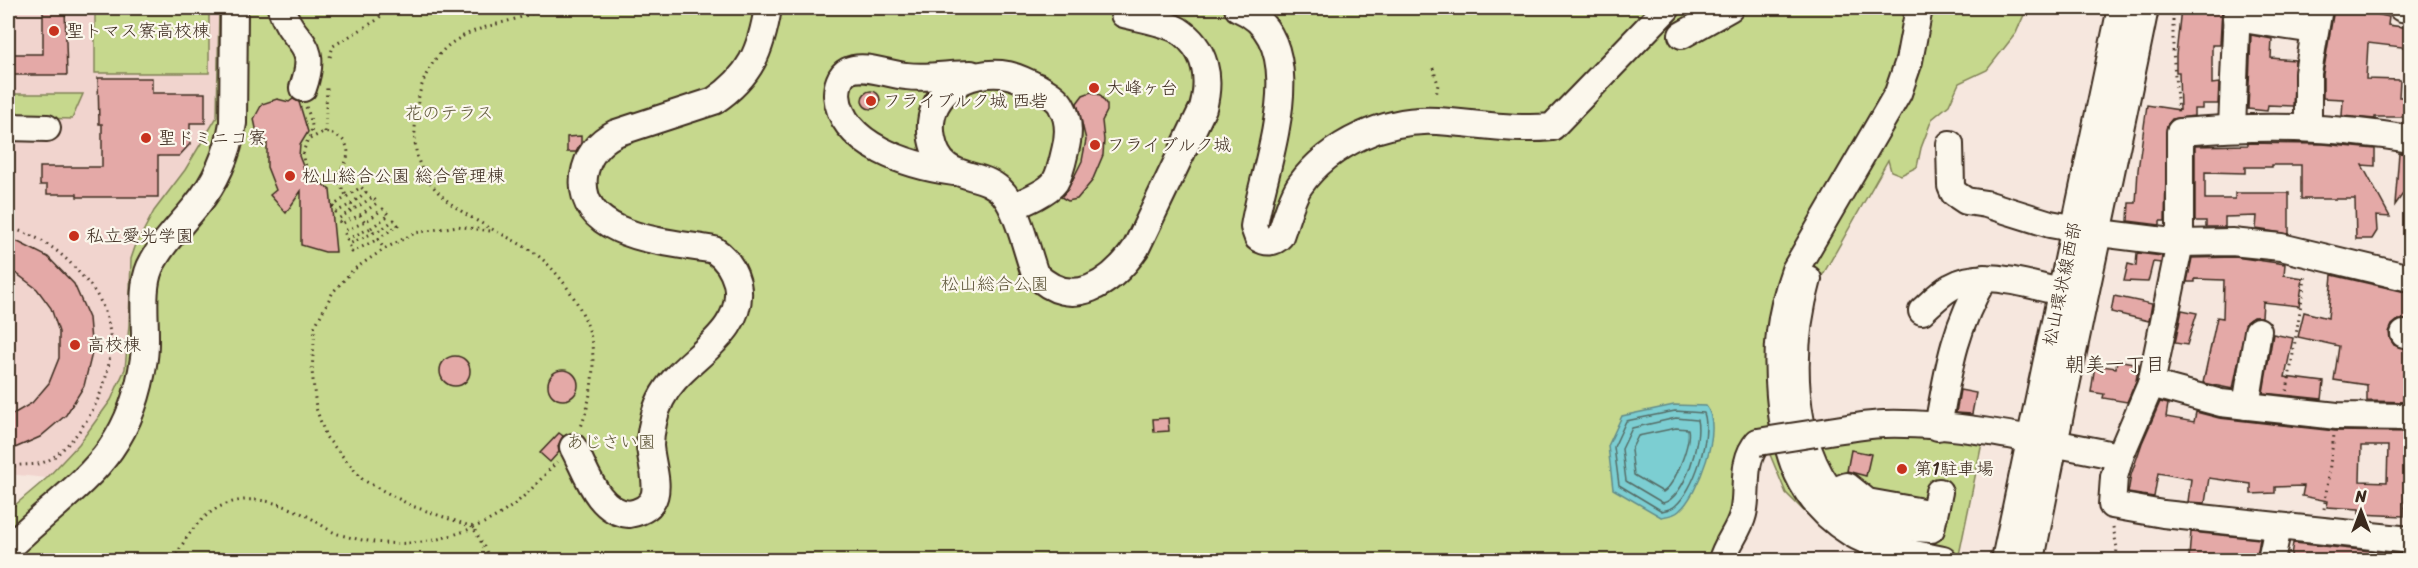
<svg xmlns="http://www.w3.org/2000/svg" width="2418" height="568" font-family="Sriracha,'Klee One',sans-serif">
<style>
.built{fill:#f1d4ce}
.green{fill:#c6d88d;stroke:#808156;stroke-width:1.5}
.water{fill:#7cced2;stroke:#628c8a;stroke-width:1.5}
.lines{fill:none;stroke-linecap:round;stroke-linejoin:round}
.shore{stroke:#556c66;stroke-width:1.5}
.building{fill:#e4a9a7;stroke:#3b2a1e;stroke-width:1.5;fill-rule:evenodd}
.minor-casing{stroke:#3b2a1e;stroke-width:30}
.path{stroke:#3b2a1e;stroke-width:3;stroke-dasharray:1.5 4.5;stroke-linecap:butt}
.minor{stroke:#fbf7ec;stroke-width:26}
.minor-bridge-casing{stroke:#3b2a1e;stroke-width:30;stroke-linecap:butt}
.minor-bridge{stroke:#fbf7ec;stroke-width:26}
.poi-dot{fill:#c8321e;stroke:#fbf7ec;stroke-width:2}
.labels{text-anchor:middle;stroke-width:4.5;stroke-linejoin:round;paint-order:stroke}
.poi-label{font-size:18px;fill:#3b2a1e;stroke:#fbf7ec;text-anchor:start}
.park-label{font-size:18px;fill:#5e563a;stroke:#fbf7ec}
.street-label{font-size:18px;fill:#3b2a1e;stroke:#fbf7ec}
.neighbourhood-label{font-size:20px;fill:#3b2a1e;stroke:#fbf7ec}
</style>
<rect width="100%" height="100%" fill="#f6e7de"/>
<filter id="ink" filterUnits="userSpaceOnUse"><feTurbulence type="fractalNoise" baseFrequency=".0167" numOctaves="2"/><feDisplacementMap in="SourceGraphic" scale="12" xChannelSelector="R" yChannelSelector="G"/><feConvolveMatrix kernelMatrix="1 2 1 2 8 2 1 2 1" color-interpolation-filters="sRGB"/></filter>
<g filter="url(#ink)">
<!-- built -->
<path class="built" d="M8 8H219L217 117 185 170 154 211 135 247 131 259 127 354 125 369 111 400 79 444 47 478 8 474Z"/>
<!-- green -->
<g class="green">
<rect x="95" y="8" width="114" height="65"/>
<path d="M219 8H2027L2016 33 1987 70 1959 83 1949 105 1932 119 1921 148 1917 167 1901 175 1891 171 1888 160 1809 299 1801 363 1811 440 1875 434 1927 435 1982 443 1958 560H1893L1846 542 1812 519 1786 493 1761 433 1736 508 1709 560H8V511L47 478 79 444 111 400 125 369 129 325 131 259 135 247 154 211 185 170 217 117Z"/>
<path d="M8 94H83L72 119 8 117Z"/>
</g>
<!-- water -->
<path class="water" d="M1674 405 1706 406C1724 427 1698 495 1679 511 1675 515 1667 516 1661 517L1613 489 1608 446 1622 416Z"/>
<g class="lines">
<!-- shore -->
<g class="shore">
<path d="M1675 411 1704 413C1712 435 1694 491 1675 506 1672 509 1666 510 1662 511L1619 485 1614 447 1626 421Z"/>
<path d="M1676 418 1697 420C1702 440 1685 498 1663 503L1626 481 1622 449 1632 428Z"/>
<path d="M1676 428 1688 429C1691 443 1675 485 1663 492L1634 475 1631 450 1638 436Z"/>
</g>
</g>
<!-- building -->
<g class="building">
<path d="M43 8H65L67 75H8V54H43Z"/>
<path d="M2181 8H2222L2220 45H2212V84L2219 83 2218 104H2202V109H2194V116L2172 119 2167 125 2165 221H2160V225L2128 221 2129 203H2136L2138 170 2147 105 2180 110 2179 72H2176V55Z"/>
<path d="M2350 8 2389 17 2388 25 2410 28V48L2368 43 2366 79 2400 80 2399 97H2410V117H2375V119L2342 116 2343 99 2323 98V74L2334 9 2349 13Z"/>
<path d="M2251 35 2272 39 2271 58 2295 60 2293 106 2268 105 2267 111 2248 109Z"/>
<path d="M98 78H152V93H205V123H190V144L179 156H158V197H77V194H47V185H40V167H102V124H99Z"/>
<circle cx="871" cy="100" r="9"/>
<path d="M1091 92 1100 95 1107 105V111L1102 121 1104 140 1103 155 1092 181 1077 199 1068 201 1061 197 1068 189 1082 161 1086 140 1077 103 1083 95Z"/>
<path d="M277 99 289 102 293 99 299 102 308 132 300 145 299 156 305 171 330 190 336 252H325L301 245V191L286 213 270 195 276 190 267 167V143L257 133 254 119 262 104Z"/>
<path d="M581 136V143L576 152H567V137Z"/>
<path d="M2248 143 2323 144 2375 149V166L2362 165 2390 217 2376 216 2377 231 2372 239H2356L2355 199H2301V165H2272V167H2245V173L2205 172V199H2235V193H2289V234L2256 229 2257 216 2225 217V227H2206V221H2195V146L2248 145Z"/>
<path d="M2399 153 2410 154V184L2395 205Z"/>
<path d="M8 237 48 257 74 284 89 318 92 353 84 386 66 415 40 437 8 451V417L32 403 49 383 59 358V332L51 308 37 289 17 274 8 271Z"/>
<path d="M2137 253 2162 256 2161 263 2153 262 2148 282 2124 281 2128 264 2136 266Z"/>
<path d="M2235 257 2285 264 2284 275 2303 278 2299 306 2263 302 2262 317H2253L2246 322 2233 389 2203 383 2217 317 2223 318 2224 280 2195 279V282H2187L2192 258Z"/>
<path d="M2332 275 2410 293V320H2398L2392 325 2389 332 2390 339 2394 345 2410 350V402L2367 401V385L2334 380 2339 346 2298 337 2304 312 2328 318Z"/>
<path d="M2114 296 2152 304 2149 321 2111 312Z"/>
<path d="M2182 310 2197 313 2187 345 2175 343Z"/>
<path d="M2273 334 2293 338 2285 377 2324 382 2322 399 2263 393Z"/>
<circle cx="455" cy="371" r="15"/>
<path d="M2117 360 2139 364 2136 381 2127 402 2103 398 2104 394 2091 392 2095 365 2116 368Z"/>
<circle cx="563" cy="385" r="15"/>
<path d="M1960 390 1976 393 1972 414 1956 413Z"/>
<path d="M2160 402 2168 404 2166 417 2194 422 2196 412 2219 418 2335 431 2410 432V471L2406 470 2404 516 2359 514V509L2327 507 2328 501 2302 496 2304 486 2275 487V493L2251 494V484L2209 478 2205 503 2188 502 2191 479 2158 473 2154 497 2128 493 2131 475 2142 443ZM2361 446H2388L2387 482 2360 481Z"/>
<path d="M1168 418 1169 431 1154 432 1153 419Z"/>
<path d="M559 433 563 436 558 446 559 452 550 462 540 453Z"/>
<path d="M1851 450 1871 454 1866 476 1847 471Z"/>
<path d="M2191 532 2260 539 2256 561 2211 555V559L2189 557Z"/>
<path d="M2293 543 2410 555V561H2290Z"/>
</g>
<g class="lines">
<!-- minor casing -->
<g class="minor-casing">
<g id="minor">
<path d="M281 8C293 46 320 39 303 88"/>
<path d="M1238 8C1317 41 1263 166 1254 227L1258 238C1266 243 1274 243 1280 236 1286 220 1291 198 1300 185 1330 143 1386 118 1437 121 1475 123 1514 131 1552 127L1667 8"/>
<path d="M1919 8 1909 61 1898 93 1795 270C1779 315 1776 349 1780 396 1785 453 1799 501 1851 533 1877 549 1913 553 1943 560"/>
<path d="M2402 8 2410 9"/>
<path d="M2236 18 2314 30"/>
<path d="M1682 35 1730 8"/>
<path d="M8 127 47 128"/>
<path d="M2232 127 2237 8"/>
<path d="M2308 127V73L2319 8"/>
<path d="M2410 139C2330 126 2261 125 2180 132V243L2151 384 2120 456 2114 477 2112 505 2163 514 2410 540"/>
<path d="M1950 144 1951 186 1954 193 1966 201 1986 204 2050 224 2100 233 2180 243 2232 242 2281 247 2410 278"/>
<path d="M954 172C911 166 841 146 837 95 837 86 840 75 848 71 864 63 889 75 906 76 928 79 949 74 971 74"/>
<path d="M1012 207C1024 202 1048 192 1055 182 1060 174 1063 160 1065 151 1069 136 1070 121 1062 107 1059 99 1045 91 1038 87 1028 83 1018 77 1008 75 968 68 923 93 932 139 941 186 982 167 1004 194 1018 211 1027 252 1035 274 1072 312 1112 283 1136 248L1203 108C1211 78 1206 48 1178 30 1165 22 1138 18 1124 14L1123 8"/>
<path d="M1808 279C1789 346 1788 441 1835 497 1839 501 1843 507 1848 510 1872 528 1902 527 1931 529L1939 492"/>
<path d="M1922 311C1931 303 1940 293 1951 287 1984 268 2027 285 2061 292"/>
<path d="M2404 334 2410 335"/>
<path d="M2151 384 2221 403 2337 416 2410 417"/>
<path d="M2246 406 2258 331"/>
<path d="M1938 427C1948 371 1954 328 1984 278"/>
<path d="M1816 433C1838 430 1861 425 1884 424 1959 422 2046 442 2120 456"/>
<path d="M573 447C586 470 597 512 629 514 670 507 652 473 650 446 650 439 651 431 653 423 656 406 664 391 675 379 700 351 746 327 737 283 733 268 726 258 714 250 671 242 577 239 584 176 587 156 598 142 616 133L714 101C751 76 761 50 768 8"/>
<path d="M1831 492 1847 486 1867 502 1934 514"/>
<path d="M8 548C75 483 130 461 144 358 148 331 139 292 150 267 161 244 180 226 196 206 216 182 228 154 233 123L234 8"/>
<path d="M1722 560C1726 544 1739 531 1743 514 1749 490 1740 462 1758 442"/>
<path d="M2005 560 2121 8"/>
<path d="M2031 560C2066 376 2108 192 2145 8"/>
<path d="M2271 560 2278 527"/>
</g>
</g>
<!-- path -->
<g class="path">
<path d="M543 8C516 23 484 23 458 39 436 51 421 78 418 102 415 122 412 145 420 165 439 210 492 226 530 250 556 266 585 308 591 338 596 367 591 400 581 427"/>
<path d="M1393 8 1397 10"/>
<path d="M2173 8V51L2178 112"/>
<path d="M330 57 333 46 377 20 388 8"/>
<path d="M1433 68 1438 84 1436 97"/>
<path d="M306 107C309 113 311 120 312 126 312 135 306 142 304 150 299 169 319 180 335 176L347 197"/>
<path d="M325 132 327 87"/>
<path d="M310 139 323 132C352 135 355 158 335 176"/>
<path d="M351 204 366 192 361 187 333 206 336 212 351 204 355 209"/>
<path d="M360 215 377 203 373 197 338 219 341 224 360 215 365 222"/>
<path d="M8 228C33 233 57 248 74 267 86 280 99 294 105 312 123 361 94 425 55 456 37 470 24 461 8 468"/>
<path d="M371 228 389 215 383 209 365 222 344 231 347 239 371 228 374 233"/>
<path d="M490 231 457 226 415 233 384 249 353 270 333 292 315 326 312 371 316 408 326 437 363 480 412 506 473 527 491 560"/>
<path d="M378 239 398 225 394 220 382 229 349 244 352 252 378 239 384 249"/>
<path d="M2287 391 2306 273"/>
<path d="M2324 509 2334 435"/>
<path d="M2113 527 2117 548 2116 560"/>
<path d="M174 560C202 502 242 484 303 514 315 519 326 530 338 534 361 541 386 545 410 543 440 542 483 527 508 509 526 497 542 477 557 462"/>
</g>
<!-- minor -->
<use href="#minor" class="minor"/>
<!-- minor-bridge casing -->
<g class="minor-bridge-casing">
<path id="minor-bridge" d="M1758 442 1816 433"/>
</g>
<!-- minor-bridge -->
<use href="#minor-bridge" class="minor-bridge"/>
</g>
</g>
<!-- markers -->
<g class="poi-dot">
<circle cx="54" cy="31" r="6"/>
<circle cx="1094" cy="88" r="6"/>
<circle cx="871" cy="101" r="6"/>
<circle cx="146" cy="138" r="6"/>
<circle cx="1095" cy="145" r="6"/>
<circle cx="290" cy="176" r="6"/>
<circle cx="74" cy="236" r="6"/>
<circle cx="75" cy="345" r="6"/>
<circle cx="1902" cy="469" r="6"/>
</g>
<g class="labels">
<!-- poi labels -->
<g class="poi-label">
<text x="66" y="37">聖トマス寮高校棟</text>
<text x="1106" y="94">大峰ヶ台</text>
<text x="883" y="107">フライブルク城 西砦</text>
<text x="158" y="144">聖ドミニコ寮</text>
<text x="1107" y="151">フライブルク城</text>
<text x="302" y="182">松山総合公園 総合管理棟</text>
<text x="86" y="242">私立愛光学園</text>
<text x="87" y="351">高校棟</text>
<text x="1914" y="475">第1駐車場</text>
</g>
<!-- park labels -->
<g class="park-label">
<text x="449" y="119">花のテラス</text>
<text x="995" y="290">松山総合公園</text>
<text x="611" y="448">あじさい園</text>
</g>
<!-- street labels -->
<g class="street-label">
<text transform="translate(2062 284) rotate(-78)" y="6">松山環状線西部</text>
</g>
<!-- neighbourhood labels -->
<g class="neighbourhood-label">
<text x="2115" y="371">朝美一丁目</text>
</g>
</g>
<!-- margin -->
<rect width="2418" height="568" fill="none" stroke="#fbf7ec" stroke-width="30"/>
<rect x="15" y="15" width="2388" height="538" fill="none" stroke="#3b2a1e" stroke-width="2" filter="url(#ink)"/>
<!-- north arrow -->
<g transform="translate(2361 511)" stroke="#fbf7ec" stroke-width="4.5" paint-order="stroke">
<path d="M0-4.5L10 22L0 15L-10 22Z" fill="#3b2a1e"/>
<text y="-9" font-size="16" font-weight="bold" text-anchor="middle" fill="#3b2a1e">N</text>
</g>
</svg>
